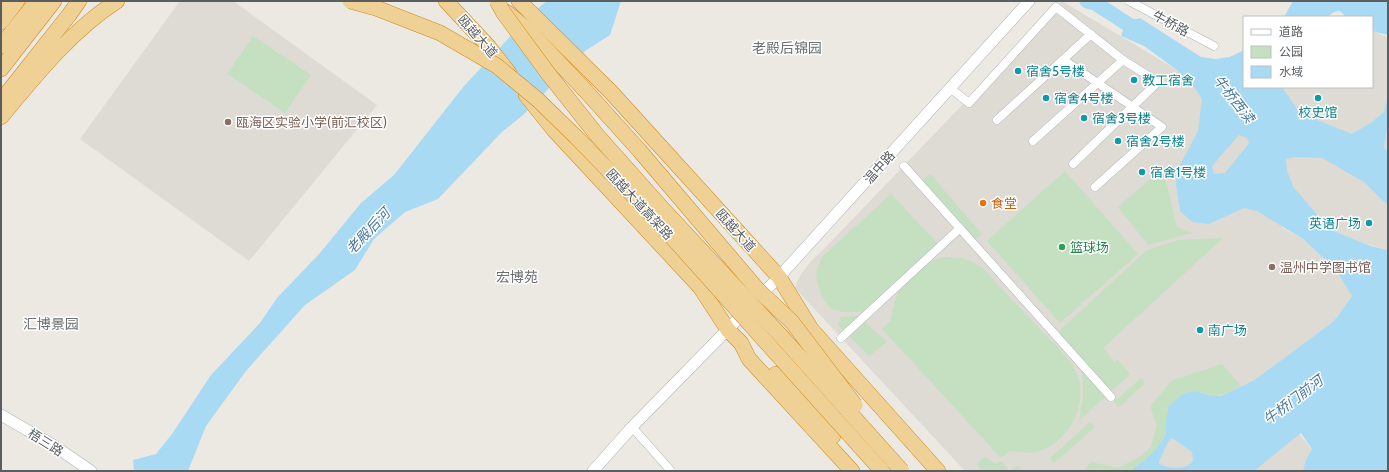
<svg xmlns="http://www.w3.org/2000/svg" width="1389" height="472" font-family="Cabin,'Noto Sans SC',sans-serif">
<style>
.education{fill:#dedad4}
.green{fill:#c4e0c1}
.water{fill:#a9daf4;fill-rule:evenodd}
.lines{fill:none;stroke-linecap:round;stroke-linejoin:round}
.river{stroke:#a9daf4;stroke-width:15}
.street-casing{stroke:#b0b3b6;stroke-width:9}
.secondary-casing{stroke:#afb2b6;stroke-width:12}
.highway-casing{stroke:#d3891a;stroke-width:16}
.street{stroke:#fff;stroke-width:8}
.secondary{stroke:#fff;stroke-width:11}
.highway{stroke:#f0d195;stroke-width:15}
.highway-bridge-casing{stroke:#d3891a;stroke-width:16;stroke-linecap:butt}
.highway-bridge{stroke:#f0d195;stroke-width:15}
.culture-dot{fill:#0f9aa8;stroke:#fff;stroke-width:1.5}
.education-dot{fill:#8d6e63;stroke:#fff;stroke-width:1.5}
.food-dot{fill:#e8710a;stroke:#fff;stroke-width:1.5}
.leisure-dot{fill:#2e9e5b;stroke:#fff;stroke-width:1.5}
.labels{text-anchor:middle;stroke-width:3;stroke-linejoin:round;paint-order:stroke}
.street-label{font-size:13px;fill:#5a5e61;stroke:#fff}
.culture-label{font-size:13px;fill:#0d838f;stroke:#fff;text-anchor:start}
.education-label{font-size:13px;fill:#785e54;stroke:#fff;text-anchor:start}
.food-label{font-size:13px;fill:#c56008;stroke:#fff;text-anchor:start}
.leisure-label{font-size:13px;fill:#27864d;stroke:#fff;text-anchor:start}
.neighbourhood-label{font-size:14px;fill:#6c7073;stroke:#fff}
.water-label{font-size:14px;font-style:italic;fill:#47779c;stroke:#fff}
</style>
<rect width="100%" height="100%" fill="#ebe9e2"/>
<!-- education -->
<g class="education">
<path d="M180 1H233L377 105 249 261 80 139Z"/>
<path d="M1062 1 1177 70 1252 103 1267 87H1372V30L1388 38V250L1364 243 1331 230 1308 204 1281 227 1303 239 1335 269 1352 296 1334 321 1253 381 1312 449 1305 471H965L795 288 800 276 811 261 822 251Z"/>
</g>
<!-- green -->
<g class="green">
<path d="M253 36 311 75 285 113 227 74Z"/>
<path d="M1163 168 1177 227 1192 233 1148 245 1118 207Z"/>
<path d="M1065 171 1138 254 1060 323 987 241Z"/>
<path d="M930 174 982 234 974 240 922 181Z"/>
<path d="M891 194 937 243 865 311C856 312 839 314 831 308 823 301 814 281 817 270 818 266 820 262 821 258Z"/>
<path d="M1223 238 1103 348 1115 362 1118 360 1130 374 1079 421 1083 396 1082 366 1055 335 1147 250 1178 240Z"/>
<path d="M943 257 964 258 982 267C1000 287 1019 307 1038 327 1052 342 1073 359 1079 380 1083 396 1078 419 1067 431 1049 452 1037 455 1010 451L1001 458 882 329C895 317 890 320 894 305 897 289 911 271 926 264 931 261 938 259 943 257Z"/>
<path d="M858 316 887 342 869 356 838 325 841 317Z"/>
<path d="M1222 364 1241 386C1221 396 1217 398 1195 391L1166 420V434L1157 448 1146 459 1130 471H1083L1091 462 1118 468 1143 455 1151 446 1157 426 1150 406 1173 380Z"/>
<path d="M1141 378 1145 383 1119 407 1114 402Z"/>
<path d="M1090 422 1095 427 1054 463 1050 458Z"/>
<path d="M985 456 995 464 1001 461 1009 470 1018 466 1023 471H982L977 464Z"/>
</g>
<!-- water -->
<g class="water">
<path d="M547 1H621L610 35 585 51 523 115 502 132 438 199 405 212 374 239 355 270 305 305 246 371 206 426 188 471H134L133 460 156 454 172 434 211 375 260 323 277 298 320 253 361 203 394 175 464 86 533 12Z"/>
<path d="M1293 1H1388V35L1372 31V17H1346L1340 11 1334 12 1327 17H1284Z"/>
<path d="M1140 18 1201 57 1215 59 1230 57 1244 50V87H1282L1300 113 1352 134 1372 122 1384 112 1388 96V123L1384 147 1388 152V206L1364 182 1322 158 1295 157 1286 159 1287 171 1294 188 1331 230 1371 246 1388 250V471H1303L1306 460 1312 449 1301 433 1254 471H1130L1146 459 1157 448 1166 434V420L1169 406 1181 395 1195 391 1208 395 1221 396 1253 381 1334 321 1352 296 1335 269 1303 239 1257 211 1244 208 1209 224 1192 222 1180 211 1176 185 1177 171 1198 131 1202 99 1195 88 1177 70 1144 46 1121 36 1126 22ZM1239 135 1247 138 1249 143 1225 173 1214 174 1212 166ZM1172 438 1192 452 1193 461C1186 471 1169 468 1159 464V461C1163 455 1167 440 1172 438Z"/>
</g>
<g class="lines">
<!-- river -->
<path class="river" d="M1087 1 1095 3 1143 34"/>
<!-- street casing -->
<g class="street-casing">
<g id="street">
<path d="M1129 1 1214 46"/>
<path d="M1064 60 1162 127 1095 187"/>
<path d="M950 88 969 103 1056 7 1123 60 1033 141"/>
<path d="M997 120 1091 34"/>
<path d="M1073 164 1158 82 1123 60"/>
<path d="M904 166 1111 397"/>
<path d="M841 338 959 229"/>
<path d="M632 427 671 471"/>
</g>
</g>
<!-- secondary casing -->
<g class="secondary-casing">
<g id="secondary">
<path d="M1 415 53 445 91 471"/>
<path d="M593 471 632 427 779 277 1029 1"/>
</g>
</g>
<!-- highway casing -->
<g class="highway-casing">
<g id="highway">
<path d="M446 1 488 46 509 73"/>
<path d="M519 1 611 92 779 277 811 329 938 471"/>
<path d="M1 2 2 1"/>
<path d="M506 12 527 29 584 89"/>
<path d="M1 22 17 1"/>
<path d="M1 46 37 1"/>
<path d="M1 69 54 1"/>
<path d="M526 95 554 130 700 287 728 330 741 343 749 359 852 471"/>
<path d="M1 101 69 15 79 1"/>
<path d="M1 117C35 76 72 30 117 1"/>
<path d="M776 374 797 394 833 436"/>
</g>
</g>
<!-- street -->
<use href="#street" class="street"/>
<!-- secondary -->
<use href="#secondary" class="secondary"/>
<!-- highway -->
<use href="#highway" class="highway"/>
<!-- highway-bridge casing -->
<g class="highway-bridge-casing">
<g id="highway-bridge">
<path d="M350 1 376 8 440 33 497 66 538 100 576 137 652 215 882 471"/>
<path d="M497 1 503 12 547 72 596 134 661 207 782 337 902 471"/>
<path d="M584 89 639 150 758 290 792 322 855 405"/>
</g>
</g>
<!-- highway-bridge -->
<use href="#highway-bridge" class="highway-bridge"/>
</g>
<!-- markers -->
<g class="culture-dot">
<circle cx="1018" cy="71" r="4"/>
<circle cx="1134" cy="80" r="4"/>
<circle cx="1046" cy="98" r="4"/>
<circle cx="1318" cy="98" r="4"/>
<circle cx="1084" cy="118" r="4"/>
<circle cx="1118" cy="141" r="4"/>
<circle cx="1142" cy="172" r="4"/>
<circle cx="1369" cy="223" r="4"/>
<circle cx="1200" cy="330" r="4"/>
</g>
<g class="education-dot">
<circle cx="228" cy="122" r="4"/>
<circle cx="1272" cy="267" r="4"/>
</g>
<circle class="food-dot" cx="983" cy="203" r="4"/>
<circle class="leisure-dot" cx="1062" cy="247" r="4"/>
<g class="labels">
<!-- street labels -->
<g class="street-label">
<text transform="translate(1171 23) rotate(28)" y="5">牛桥路</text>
<text transform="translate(478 36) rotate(49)" y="5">瓯越大道</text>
<text transform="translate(879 167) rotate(-48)" y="5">温中路</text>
<text transform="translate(640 204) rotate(47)" y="5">瓯越大道高架路</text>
<text transform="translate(736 230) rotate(48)" y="5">瓯越大道</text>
<text transform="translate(46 442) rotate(32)" y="5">梧三路</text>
</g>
<!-- culture labels -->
<g class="culture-label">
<text x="1026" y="76">宿舍5号楼</text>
<text x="1142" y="85">教工宿舍</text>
<text x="1054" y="103">宿舍4号楼</text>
<text x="1318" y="117" text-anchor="middle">校史馆</text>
<text x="1092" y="123">宿舍3号楼</text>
<text x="1126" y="146">宿舍2号楼</text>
<text x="1150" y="177">宿舍1号楼</text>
<text x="1361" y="228" text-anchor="end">英语广场</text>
<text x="1208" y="335">南广场</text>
</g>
<!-- education labels -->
<g class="education-label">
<text x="236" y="127">瓯海区实验小学(前汇校区)</text>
<text x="1280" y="272">温州中学图书馆</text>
</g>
<!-- food labels -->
<g class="food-label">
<text x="991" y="208">食堂</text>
</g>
<!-- leisure labels -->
<g class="leisure-label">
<text x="1070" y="252">篮球场</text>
</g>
<!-- neighbourhood labels -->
<g class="neighbourhood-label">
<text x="787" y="53">老殿后锦园</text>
<text x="517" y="282">宏博苑</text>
<text x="51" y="329">汇博景园</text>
</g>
<!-- water labels -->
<g class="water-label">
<text transform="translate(1234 99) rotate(52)" y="5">牛桥西渎</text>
<text transform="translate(368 231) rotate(-47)" y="5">老殿后河</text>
<text transform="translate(1293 400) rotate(-37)" y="5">牛桥门前河</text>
</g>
</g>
<!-- border -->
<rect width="1389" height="472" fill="none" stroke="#5a5e61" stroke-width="4"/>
<!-- legend -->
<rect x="1243" y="16" width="130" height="72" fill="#ffffff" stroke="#bdbfc0"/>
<rect x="1251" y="29" width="20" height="6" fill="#ffffff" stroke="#bdbfc0"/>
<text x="1279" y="36" font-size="12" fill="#5a5e61">道路</text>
<rect x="1251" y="46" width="20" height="12" fill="#c4e0c1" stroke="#bdbfc0"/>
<text x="1279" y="56" font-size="12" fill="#5a5e61">公园</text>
<rect x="1251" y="66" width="20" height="12" fill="#a9daf4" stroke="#bdbfc0"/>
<text x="1279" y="76" font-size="12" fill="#5a5e61">水域</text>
</svg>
